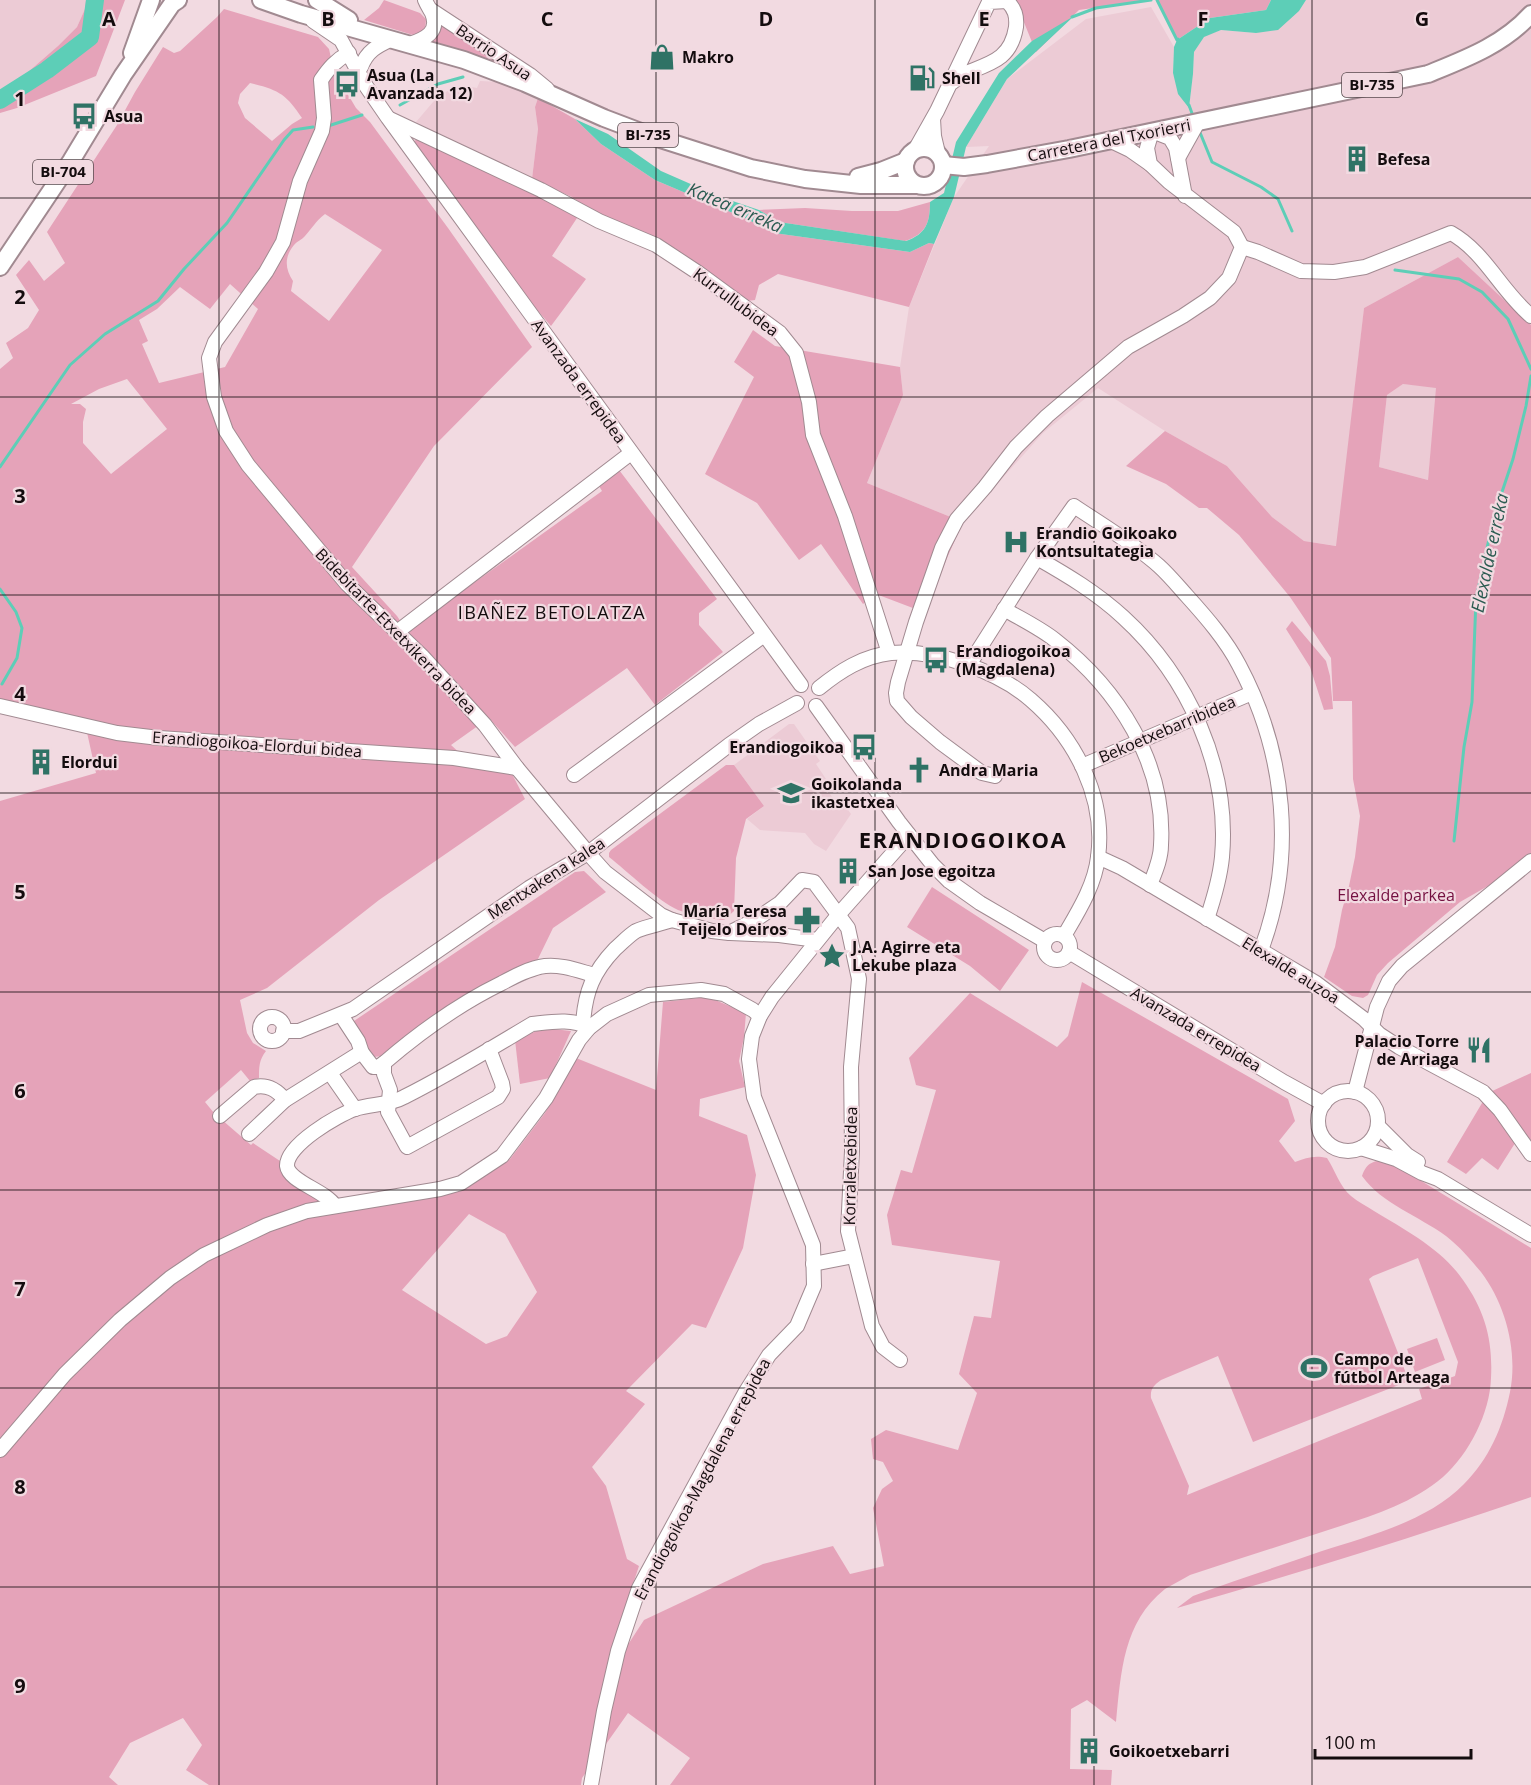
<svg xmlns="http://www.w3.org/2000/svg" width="1531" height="1785" font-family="'Open Sans',sans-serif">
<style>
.built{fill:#eccbd5}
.green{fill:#e5a3b9;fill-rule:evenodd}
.water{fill:#5dceb7}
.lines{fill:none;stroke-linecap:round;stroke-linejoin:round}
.stream{stroke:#5dceb7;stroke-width:3}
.river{stroke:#5dceb7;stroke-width:18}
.minor-casing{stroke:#a18a91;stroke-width:16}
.major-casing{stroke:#a18a91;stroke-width:20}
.minor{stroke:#fff;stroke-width:14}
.major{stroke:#fff;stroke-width:16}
.grid{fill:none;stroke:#140c0e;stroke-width:1.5;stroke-opacity:0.55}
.labels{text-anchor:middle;stroke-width:4.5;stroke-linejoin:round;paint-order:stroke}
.shield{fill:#f2dae1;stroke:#574a4d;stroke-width:1.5}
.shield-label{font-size:15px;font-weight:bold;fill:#140c0e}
.street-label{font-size:16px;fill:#140c0e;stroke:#f2dae1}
.poi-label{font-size:16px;font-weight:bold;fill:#140c0e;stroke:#f2dae1;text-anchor:start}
.park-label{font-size:16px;fill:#741041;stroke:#f2dae1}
.water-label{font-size:18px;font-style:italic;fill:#2b5b51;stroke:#f2dae1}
.neighbourhood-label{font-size:18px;letter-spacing:1.5px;fill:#140c0e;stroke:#f2dae1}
.district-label{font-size:22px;font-weight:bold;letter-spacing:1.5px;fill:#140c0e;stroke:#f2dae1}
.grid-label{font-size:20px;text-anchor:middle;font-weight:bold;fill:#140c0e;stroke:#f2dae1;stroke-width:4.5;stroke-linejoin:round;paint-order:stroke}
</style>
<rect width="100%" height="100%" fill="#f2dae1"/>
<!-- built -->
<g class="built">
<path d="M0 0H86L85 9 77 27 58 46 12 86 0 93Z"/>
<path d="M1306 0H1531V325L1458 257 1364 308 1337 546 1304 541 1272 517 1227 466 1165 431 1098 388 1043 433 963 522 867 483 903 395 900 367 909 307 954 197 989 146 966 147 1007 79 1086 19 1151 7 1174 47 1173 74 1189 107 1193 74 1194 52 1204 36 1221 30 1256 33 1299 11Z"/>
<path d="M480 81 499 82 538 98 535 107 538 129 532 179 435 135 416 122 439 95 461 85 477 88Z"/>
<path d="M1403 384 1437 387 1428 480 1379 467 1387 395Z"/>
<path d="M789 724H794L820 761 816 764 828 782 824 785 836 803 841 800 851 814 826 851 814 844 805 833 760 830 747 819 764 806 734 765Z"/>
</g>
<!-- green -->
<g class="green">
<path d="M86 0H125L96 76 17 108 0 113V93L12 86 58 46 77 27 85 9Z"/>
<path d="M384 0 420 13 426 19 425 31 419 34 413 35 364 20 379 8Z"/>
<path d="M1015 0H1151L1079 10 1036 52Z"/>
<path d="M1157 0H1271L1266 10 1210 18 1177 40Z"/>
<path d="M224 9 318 37 329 49 334 71 356 108 370 122 448 228 532 347 434 446 352 567 397 616 407 631 602 491 593 476 613 462 717 599 699 613V625L723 652 655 705 627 668 515 747 489 718 451 745 477 769 512 774 525 799 379 900 267 988 240 1000 247 1033 253 1043 266 1051C259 1060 259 1067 259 1078L250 1081 241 1070 205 1102 214 1113 251 1145 253 1143 351 1208 425 1196 469 1186 510 1159 545 1113 576 1058 656 1090 663 1002 708 997 746 1013 744 1037 739 1061 745 1087 700 1099 699 1116 747 1135 756 1175 743 1248 706 1328 692 1324 626 1391 645 1404 592 1467 606 1486 627 1559 639 1566 614 1641 629 1643 644 1620 763 1564 833 1546 850 1574 884 1566 873 1508 882 1489 893 1481 883 1462 873 1459 871 1439 886 1430 958 1450 977 1393 959 1374 974 1316 991 1318 1000 1261 892 1245 887 1215 901 1170 912 1173 936 1090 916 1085 909 1058 970 993 1057 1047 1068 1036 1082 982 1288 1099 1295 1121 1279 1141 1295 1162C1306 1158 1314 1155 1327 1158 1335 1170 1340 1187 1351 1196 1358 1202 1367 1206 1374 1211 1405 1230 1442 1249 1463 1280 1485 1311 1493 1340 1491 1378 1490 1413 1469 1454 1443 1477 1408 1507 1361 1519 1319 1533 1276 1547 1233 1561 1190 1575 1182 1580 1173 1584 1165 1589 1123 1622 1121 1672 1116 1722L1087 1700 1071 1709 1070 1769 1112 1770 1111 1785H670L690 1758 628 1713 582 1778 581 1785H209L186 1770 202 1745 183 1718 130 1743 109 1777 118 1785H0V801L96 773 84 719 0 699V369L13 358 6 343 28 328 39 310 16 275 29 260 44 281 65 263 47 232 117 125 135 92 163 47 174 53 180 51 217 17ZM250 83C279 90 286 94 302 118L292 124 272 141 245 118 238 103 240 94ZM325 214 382 250 329 321 291 291 293 281C285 269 284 257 294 245 297 241 302 240 305 236 314 226 314 223 325 214ZM230 284 258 309 225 367 159 383 142 344 148 341 139 320 157 309 180 287 210 309ZM127 379 167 429 111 474 83 443V422L86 409 80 404H71L99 389ZM469 1214 505 1234 537 1292 507 1336 486 1344 402 1290ZM1418 1258 1458 1362 1455 1376 1419 1389 1422 1399 1187 1495 1189 1486 1151 1398C1150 1389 1154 1385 1161 1380L1218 1356 1253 1442 1409 1381 1369 1279 1373 1276Z"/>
<path d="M440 24 512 70 428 45C437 39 440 34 440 24Z"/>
<path d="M538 98 575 119 601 144 655 180 747 219 774 233 910 252 929 243 934 244 909 307 778 274 759 285 755 300 747 301 601 218 572 197 532 179 538 129 535 107Z"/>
<path d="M420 137 569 209 577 218 552 256 586 279 551 326C500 269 461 202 413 142Z"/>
<path d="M930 202C930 223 926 234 905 241L779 222 759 210 805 208 852 211H898Z"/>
<path d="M1458 257 1531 325V855L1495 882 1460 902 1388 963 1377 975 1368 995 1363 998 1352 996 1324 977 1335 947 1342 910 1349 886 1355 857 1360 816 1353 779 1352 701H1333L1331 658 1290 597 1239 535 1207 508H1199L1166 484 1126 466 1165 431 1227 466 1272 517 1304 541 1336 546 1364 308ZM1403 384 1436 388 1428 480 1379 467 1387 395Z"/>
<path d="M753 330 775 346 900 367 903 395 867 483 963 522 947 558 926 613 876 594 863 604 821 544 799 560 757 503 705 474 754 377 734 362Z"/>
<path d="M1292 621 1326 661 1330 676 1333 709 1324 710 1310 667 1286 629Z"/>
<path d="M726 765H734L764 806 746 819 736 858 734 911 724 920C709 919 691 915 678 910 658 901 627 871 609 857V853L611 850Z"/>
<path d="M584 871 606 892 553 928 536 963 382 1056 374 1057 351 1023 575 872Z"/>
<path d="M932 887 1029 950 1000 991 970 966 907 927Z"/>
<path d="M544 1028 571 1031 550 1078 520 1084 515 1040Z"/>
<path d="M1531 1073V1159L1517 1140 1498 1170 1482 1158 1466 1174 1447 1162 1488 1093Z"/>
<path d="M1387 1160 1531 1248V1497C1414 1537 1296 1574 1177 1608L1193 1596C1236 1580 1279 1566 1322 1551 1369 1536 1428 1521 1464 1484 1489 1459 1503 1427 1510 1392 1518 1352 1506 1305 1481 1272 1471 1260 1459 1246 1446 1236 1419 1216 1382 1204 1362 1176 1367 1162 1373 1161 1387 1160Z"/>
<path d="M1437 1338 1445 1360 1415 1372 1407 1349Z"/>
</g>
<!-- water -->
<g class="water">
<path d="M1271 0H1306L1299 11 1278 30 1256 33 1221 30 1204 37 1194 52 1193 74 1189 108 1178 94 1173 73 1174 47 1177 40 1210 18 1266 10Z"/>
<path d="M1074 16 1007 79 966 147 954 197 934 244 929 243 910 252 774 233 747 219 655 180 601 144 575 119 608 134 661 171 718 196 759 210 779 222 906 241C926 234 930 223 930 202L944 193 956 142 999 73 1032 41Z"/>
</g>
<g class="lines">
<!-- stream -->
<g class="stream">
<path d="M1157 0 1177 40 1178 39"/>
<path d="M1072 17 1096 8 1151 0"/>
<path d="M400 105 438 84 463 77"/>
<path d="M1189 105 1194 119"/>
<path d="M328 126 362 115"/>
<path d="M1199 130 1212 162 1261 187 1278 199 1292 231"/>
<path d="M1395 270 1459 279 1482 292 1508 319 1531 369"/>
<path d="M0 467 70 365 105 334 158 301 184 269 227 223 284 140 293 130 313 127"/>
<path d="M0 589 16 612 22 628 17 658 2 684"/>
<path d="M1454 841 1464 747 1472 702 1476 599 1494 516 1513 459 1526 406 1531 376"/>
</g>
<!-- river -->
<path class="river" d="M0 100 47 70 90 37 95 0"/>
<!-- minor casing -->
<g class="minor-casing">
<g id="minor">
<path d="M431 10 530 75 547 89"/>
<path d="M313 21 341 40 366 86 388 118 801 685"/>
<path d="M410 44C425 39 440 32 432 13 430 9 427 5 425 0"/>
<path d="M349 53C336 60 329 68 321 80L324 118 322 131 300 181 283 242 266 272 215 342 209 358 214 397 226 431 248 465 347 584 422 656 485 725 517 768 588 853 605 872 661 915 672 920 712 931 729 933 755 920 780 903 802 880 814 882 848 928 859 979 851 1067 852 1151 848 1231 872 1326 883 1347 900 1360"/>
<path d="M361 67C367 51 377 46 392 39"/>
<path d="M390 119 541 190 599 221 656 245 697 272 780 333 796 353 809 402 813 435 845 516 889 653"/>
<path d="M933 119 934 136 938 153"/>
<path d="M1109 140 1130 150 1150 164"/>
<path d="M915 150 937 111 989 2 1007 1C1015 9 1017 16 1016 27 1011 59 991 63 966 73 961 76 955 80 950 84"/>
<path d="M1178 158 1198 122"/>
<path d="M1242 247 1258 252 1301 271 1334 272 1365 267 1451 233C1485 252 1501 291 1531 316"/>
<path d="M1037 558C1067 575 1097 593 1123 617 1188 676 1230 768 1222 857 1220 878 1214 898 1207 919"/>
<path d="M1004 609C1021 619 1040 628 1055 640 1118 689 1166 763 1161 845 1161 859 1155 872 1150 885"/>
<path d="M397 632 631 453"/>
<path d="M969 665 1037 558 1074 506C1102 525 1133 543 1159 566 1169 575 1178 586 1187 596 1206 617 1226 640 1239 665 1286 753 1296 857 1261 950"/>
<path d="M819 688C840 671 863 656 891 653 936 649 998 671 1031 700 1075 738 1106 797 1098 857 1095 885 1078 912 1064 936"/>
<path d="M0 706 117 733 159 738 454 758 517 768"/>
<path d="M816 706 899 822 933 865 949 881 980 903 1045 941"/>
<path d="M1082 766 1252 693"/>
<path d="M574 775 764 635"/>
<path d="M995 776 982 773 940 742 911 717 897 701 896 693 898 682 916 622 942 548 957 519 985 487 1016 447 1047 416 1128 347 1183 316 1210 298 1229 278 1242 247 1234 232 1169 182 1150 164 1147 148 1152 131 1170 138 1176 148 1185 196"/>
<path d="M1098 857 1122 868 1316 983 1364 1019 1379 1034 1399 1047 1483 1092 1500 1110 1531 1154"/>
<path d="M730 933 779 935 817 940"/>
<circle cx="1057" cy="947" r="13"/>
<path d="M1069 952 1284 1082 1324 1104"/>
<path d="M341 1015 358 1041 362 1053"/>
<circle cx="272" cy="1029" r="12"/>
<path d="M583 1024C585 992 593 972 615 949 622 943 628 936 636 931 647 926 661 924 672 920"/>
<path d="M283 1031H299L353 1009 529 888 588 853 729 745 759 724 797 703"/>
<path d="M489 1049 502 1083 503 1089 498 1097 407 1147 388 1112 390 1090 384 1074V1063C420 1032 459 1004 502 983 515 976 530 968 545 966 561 964 579 971 594 975"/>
<path d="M330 1073 355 1109"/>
<circle cx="1348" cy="1121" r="30"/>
<path d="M1355 1092 1377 1007 1389 981 1402 966 1531 861"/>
<path d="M220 1116 254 1087C268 1084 277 1090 285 1100"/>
<path d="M1378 1126 1407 1155 1418 1162"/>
<path d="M249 1134 285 1100 360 1053 363 1054 373 1067H378L384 1063"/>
<path d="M1361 1148 1396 1159 1422 1173 1438 1179 1531 1235"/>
<path d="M335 1206C325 1190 289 1182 287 1166 286 1145 338 1115 355 1109 371 1104 390 1105 404 1097 448 1075 490 1049 532 1024 551 1022 572 1018 589 1028"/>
<path d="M813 1264 854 1256"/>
<path d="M0 1450 65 1374 120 1320 170 1278 204 1255 267 1225 307 1211 440 1189 461 1183 502 1156 546 1098 579 1040 589 1028 607 1014 649 995 701 990 724 994 753 1010 760 1016"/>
<path d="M591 1785 604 1711 618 1651 639 1588 745 1393 769 1355 797 1326 814 1286 813 1245 754 1097 749 1059 752 1036 760 1016 772 997 839 914 909 835"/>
</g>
</g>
<!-- major casing -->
<g class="major-casing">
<g id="major">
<path d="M261 0 301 14 464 60 525 83 604 118 654 137 751 168 805 179 861 185H916"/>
<path d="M317 0 349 20"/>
<path d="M132 53 151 0"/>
<circle cx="924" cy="167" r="19"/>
<path d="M943 165 964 167 987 164 1069 149 1428 74C1465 59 1503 45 1531 14"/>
<path d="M858 177 881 171 906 161"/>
<path d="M0 267 71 161 123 75 172 4 178 0"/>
</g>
</g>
<!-- minor -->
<use href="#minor" class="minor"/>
<!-- major -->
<use href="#major" class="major"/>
</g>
<!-- grid -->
<path class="grid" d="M219 0V1785M437 0V1785M656 0V1785M875 0V1785M1094 0V1785M1312 0V1785M0 198H1531M0 397H1531M0 595H1531M0 793H1531M0 992H1531M0 1190H1531M0 1388H1531M0 1587H1531"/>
<!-- icons -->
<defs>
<g id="shop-bare" transform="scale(2.07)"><path d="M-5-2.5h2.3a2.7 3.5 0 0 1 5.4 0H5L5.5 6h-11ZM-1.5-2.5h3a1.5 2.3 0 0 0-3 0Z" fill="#2f7265" stroke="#f2dae1" stroke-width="2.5" paint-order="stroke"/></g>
<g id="fuel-bare" transform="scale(2.07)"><path d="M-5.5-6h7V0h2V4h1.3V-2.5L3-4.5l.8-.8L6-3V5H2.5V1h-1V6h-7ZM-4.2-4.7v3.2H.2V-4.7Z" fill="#2f7265" stroke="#f2dae1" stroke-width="2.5" paint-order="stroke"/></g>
<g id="bus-bare" transform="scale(2.07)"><path d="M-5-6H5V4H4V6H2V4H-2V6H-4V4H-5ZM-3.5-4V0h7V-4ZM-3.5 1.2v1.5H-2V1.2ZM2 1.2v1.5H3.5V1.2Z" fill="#2f7265" stroke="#f2dae1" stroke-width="2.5" paint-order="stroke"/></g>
<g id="building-bare" transform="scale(2.07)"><path d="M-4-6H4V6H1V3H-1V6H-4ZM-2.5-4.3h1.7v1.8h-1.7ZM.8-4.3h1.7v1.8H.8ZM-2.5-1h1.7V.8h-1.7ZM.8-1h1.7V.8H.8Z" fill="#2f7265" stroke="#f2dae1" stroke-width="2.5" paint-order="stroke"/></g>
<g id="hospital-bare" transform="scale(2.07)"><path d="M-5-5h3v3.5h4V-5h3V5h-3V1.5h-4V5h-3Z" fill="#2f7265" stroke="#f2dae1" stroke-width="2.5" paint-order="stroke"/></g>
<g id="church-bare" transform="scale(2.07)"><path d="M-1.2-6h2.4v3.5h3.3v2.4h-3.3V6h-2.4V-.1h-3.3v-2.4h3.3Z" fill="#2f7265" stroke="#f2dae1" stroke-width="2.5" paint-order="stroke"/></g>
<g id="school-bare" transform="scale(2.07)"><path d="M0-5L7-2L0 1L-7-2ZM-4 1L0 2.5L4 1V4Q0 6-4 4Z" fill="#2f7265" stroke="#f2dae1" stroke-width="2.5" paint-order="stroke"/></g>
<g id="pharmacy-bare" transform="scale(2.07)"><path d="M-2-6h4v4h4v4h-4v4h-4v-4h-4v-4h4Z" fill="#2f7265" stroke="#f2dae1" stroke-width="2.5" paint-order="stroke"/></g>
<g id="sight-bare" transform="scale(2.07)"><path d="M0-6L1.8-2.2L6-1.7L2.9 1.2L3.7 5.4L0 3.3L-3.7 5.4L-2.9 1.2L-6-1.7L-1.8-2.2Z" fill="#2f7265" stroke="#f2dae1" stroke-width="2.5" paint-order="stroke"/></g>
<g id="restaurant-bare" transform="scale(2.07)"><path d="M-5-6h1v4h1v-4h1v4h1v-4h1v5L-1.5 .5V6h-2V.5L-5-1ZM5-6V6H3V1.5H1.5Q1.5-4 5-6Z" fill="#2f7265" stroke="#f2dae1" stroke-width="2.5" paint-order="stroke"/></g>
<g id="stadium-bare" transform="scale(2.07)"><path d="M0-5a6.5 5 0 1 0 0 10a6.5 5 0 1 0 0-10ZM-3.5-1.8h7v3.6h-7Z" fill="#2f7265" stroke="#f2dae1" stroke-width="2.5" paint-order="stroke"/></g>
</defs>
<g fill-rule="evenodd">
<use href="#shop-bare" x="662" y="57"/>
<use href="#fuel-bare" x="922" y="78"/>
<use href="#bus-bare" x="347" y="84"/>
<use href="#bus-bare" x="84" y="116"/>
<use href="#building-bare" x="1357" y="159"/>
<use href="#hospital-bare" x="1016" y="542"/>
<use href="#bus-bare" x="936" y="660"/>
<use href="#bus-bare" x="864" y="747"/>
<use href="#building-bare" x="41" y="762"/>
<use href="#church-bare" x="919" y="770"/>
<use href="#school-bare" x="791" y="793"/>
<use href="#building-bare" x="848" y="871"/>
<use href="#pharmacy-bare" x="807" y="920"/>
<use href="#sight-bare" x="832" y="956"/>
<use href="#restaurant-bare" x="1479" y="1050"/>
<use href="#stadium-bare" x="1314" y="1368"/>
<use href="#building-bare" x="1089" y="1751"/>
</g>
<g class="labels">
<!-- shield labels -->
<g class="shield">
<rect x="1342" y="73" width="60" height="24" rx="4.5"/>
<rect x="618" y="123" width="60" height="24" rx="4.5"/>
<rect x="33" y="160" width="60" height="24" rx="4.5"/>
</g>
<g class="shield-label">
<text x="1372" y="90">BI-735</text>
<text x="648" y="140">BI-735</text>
<text x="63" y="177">BI-704</text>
</g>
<!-- street labels -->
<g class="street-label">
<text transform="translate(494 52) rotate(34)" y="6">Barrio Asua</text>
<text transform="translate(1109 140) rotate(-11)" y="6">Carretera del Txorierri</text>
<text transform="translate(736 302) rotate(37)" y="6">Kurrullubidea</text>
<text transform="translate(579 381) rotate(54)" y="6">Avanzada errepidea</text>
<text transform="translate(396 631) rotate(46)" y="6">Bidebitarte-Etxetxikerra bidea</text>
<text transform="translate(1167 729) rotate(-23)" y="6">Bekoetxebarribidea</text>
<text transform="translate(257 744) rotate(4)" y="6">Erandiogoikoa-Elordui bidea</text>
<text transform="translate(546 878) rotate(-33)" y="6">Mentxakena kalea</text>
<text transform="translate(1291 970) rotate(32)" y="6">Elexalde auzoa</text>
<text transform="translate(1196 1029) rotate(31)" y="6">Avanzada errepidea</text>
<text transform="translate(850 1166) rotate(-89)" y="6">Korraletxebidea</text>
<text transform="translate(702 1479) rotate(-62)" y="6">Erandiogoikoa-Magdalena errepidea</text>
</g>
<!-- poi labels -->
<g class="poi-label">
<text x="682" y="63">Makro</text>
<text x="367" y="81">Asua (La<tspan x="367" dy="18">Avanzada 12)</tspan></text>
<text x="942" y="84">Shell</text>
<text x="104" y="122">Asua</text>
<text x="1377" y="165">Befesa</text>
<text x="1036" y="539">Erandio Goikoako<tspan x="1036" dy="18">Kontsultategia</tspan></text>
<text x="956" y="657">Erandiogoikoa<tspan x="956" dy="18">(Magdalena)</tspan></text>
<text x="844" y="753" text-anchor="end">Erandiogoikoa</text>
<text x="61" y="768">Elordui</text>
<text x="939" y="776">Andra Maria</text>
<text x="811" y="790">Goikolanda<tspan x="811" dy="18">ikastetxea</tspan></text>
<text x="868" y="877">San Jose egoitza</text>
<text x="787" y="917" text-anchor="end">María Teresa<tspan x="787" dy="18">Teijelo Deiros</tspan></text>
<text x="852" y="953">J.A. Agirre eta<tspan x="852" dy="18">Lekube plaza</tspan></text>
<text x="1459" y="1047" text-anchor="end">Palacio Torre<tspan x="1459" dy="18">de Arriaga</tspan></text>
<text x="1334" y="1365">Campo de<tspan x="1334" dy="18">fútbol Arteaga</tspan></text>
<text x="1109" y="1757">Goikoetxebarri</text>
</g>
<!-- park labels -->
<g class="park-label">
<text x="1396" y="901">Elexalde parkea</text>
</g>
<!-- water labels -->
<g class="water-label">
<text transform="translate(735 208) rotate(23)" y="6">Katea erreka</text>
<text transform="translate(1490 553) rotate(-78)" y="6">Elexalde erreka</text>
</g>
<!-- neighbourhood labels -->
<g class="neighbourhood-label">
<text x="552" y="619">IBAÑEZ BETOLATZA</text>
</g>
<!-- district labels -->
<g class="district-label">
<text x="963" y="848">ERANDIOGOIKOA</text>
</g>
</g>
<g class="grid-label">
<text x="109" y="26">A</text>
<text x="328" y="26">B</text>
<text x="547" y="26">C</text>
<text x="766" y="26">D</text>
<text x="984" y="26">E</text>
<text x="1203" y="26">F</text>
<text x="1422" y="26">G</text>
<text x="20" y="106">1</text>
<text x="20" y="304">2</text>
<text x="20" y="503">3</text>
<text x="20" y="701">4</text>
<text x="20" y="899">5</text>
<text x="20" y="1098">6</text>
<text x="20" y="1296">7</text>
<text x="20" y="1494">8</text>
<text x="20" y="1693">9</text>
</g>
<!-- scale -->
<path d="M1315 1749v9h156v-9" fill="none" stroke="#140c0e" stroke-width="3"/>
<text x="1324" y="1749" font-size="18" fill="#140c0e" stroke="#f2dae1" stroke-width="4.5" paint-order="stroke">100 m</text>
</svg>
